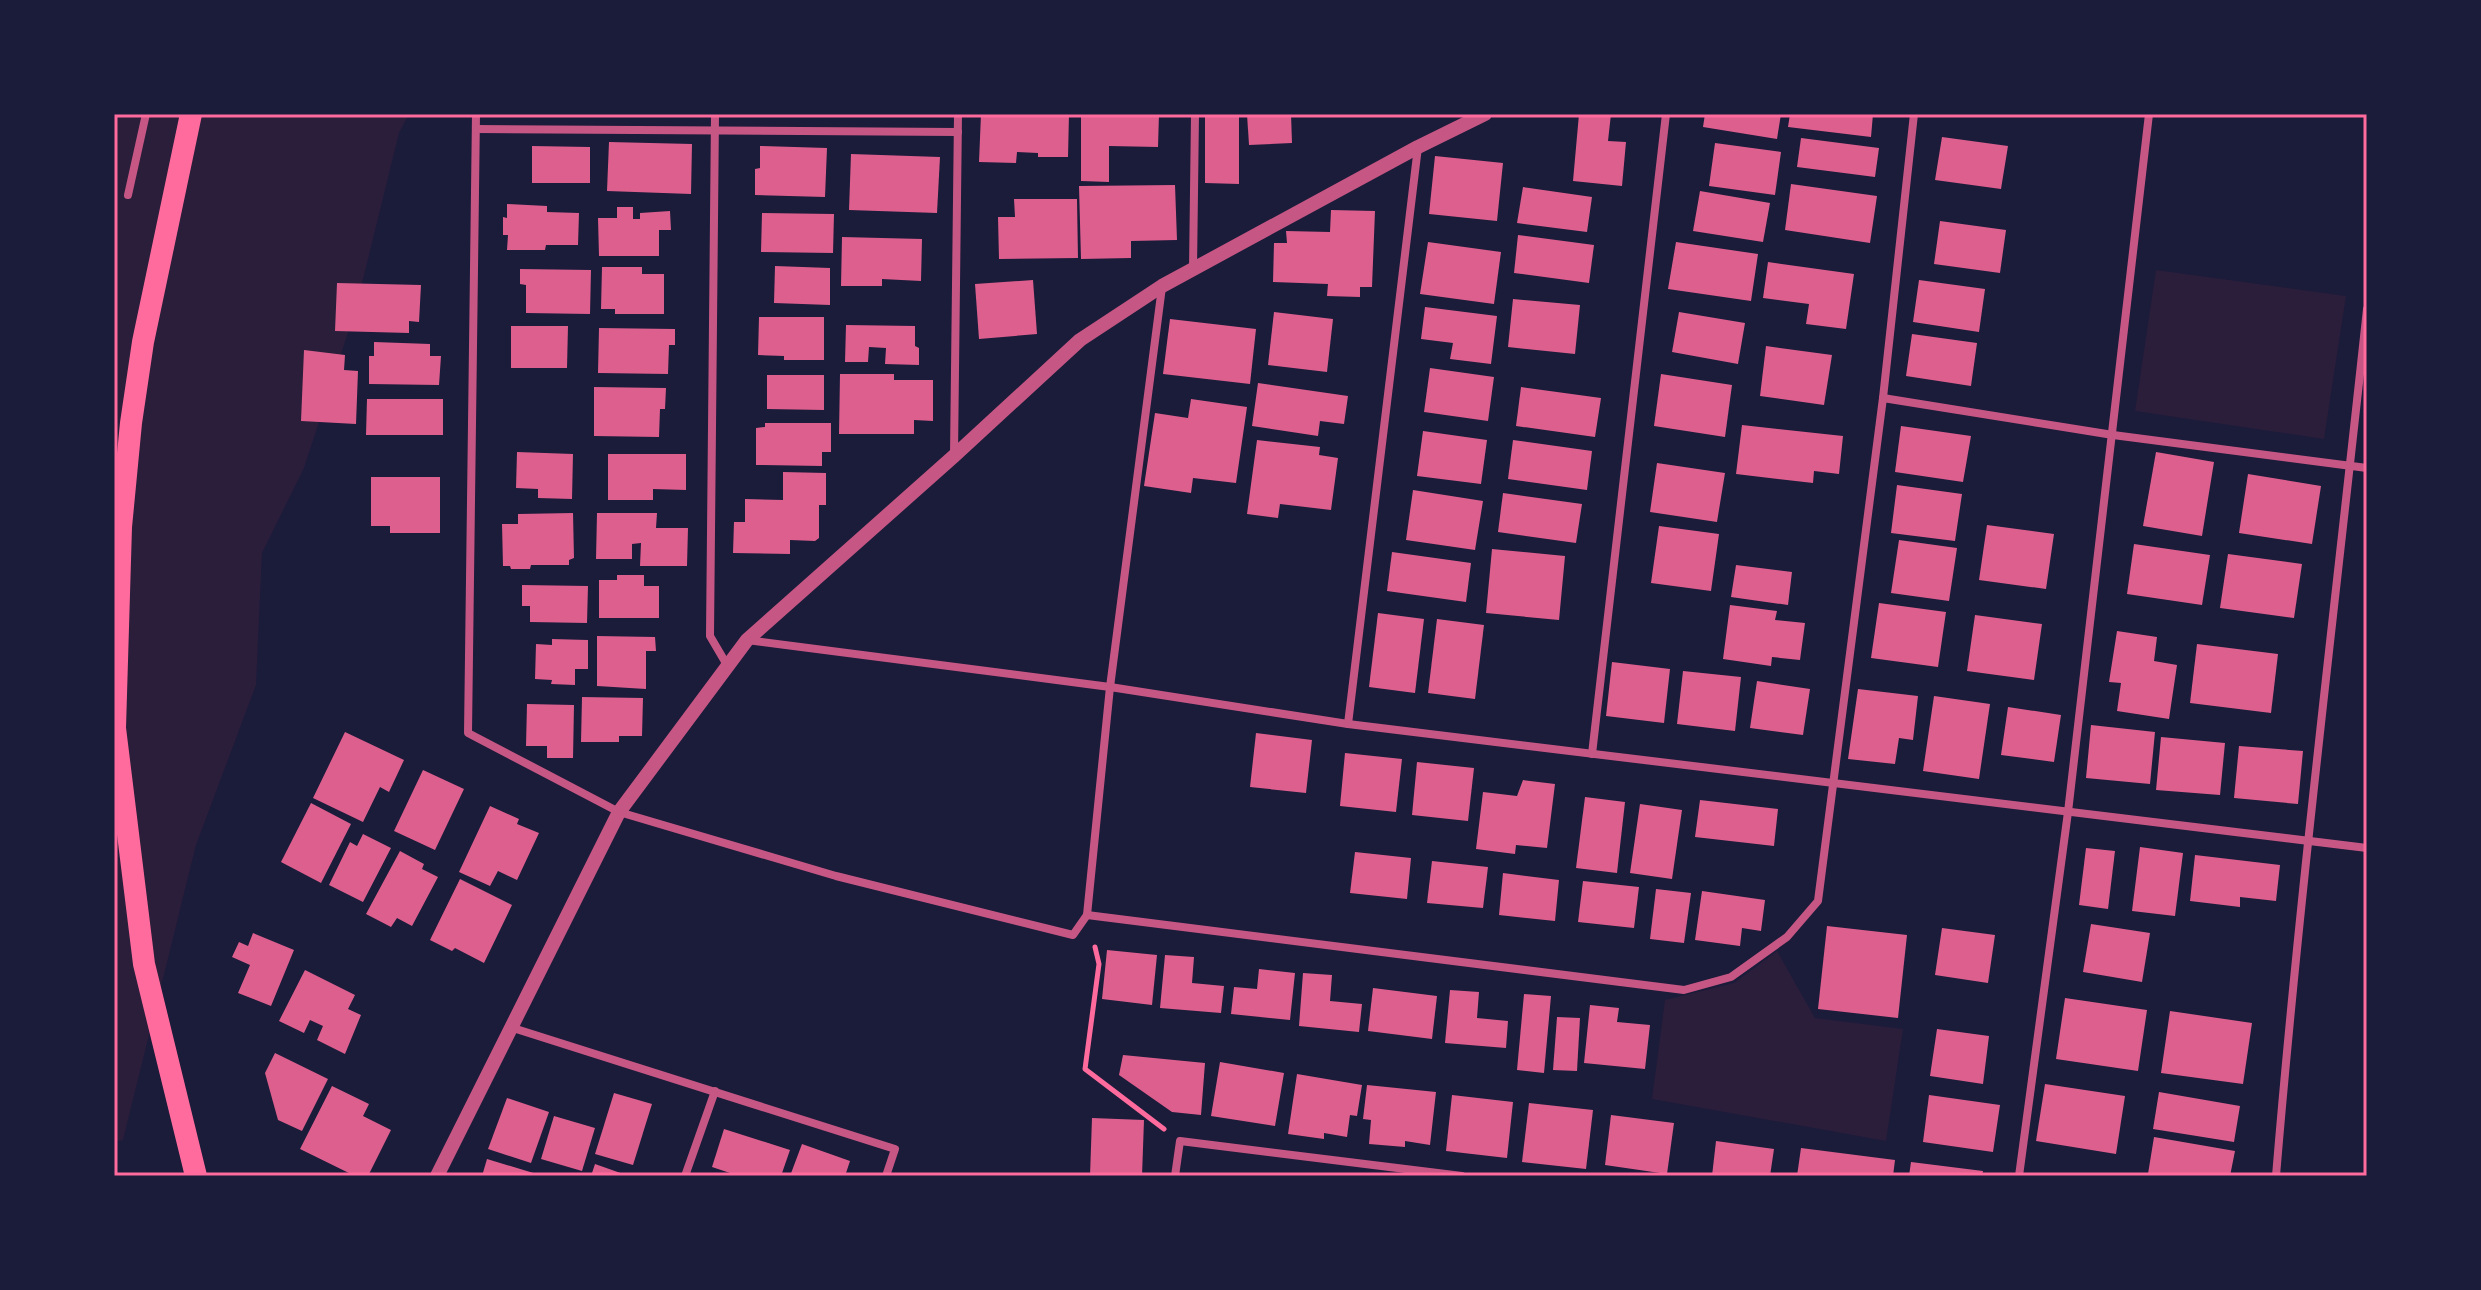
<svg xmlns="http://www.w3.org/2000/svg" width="2481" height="1290" font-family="Barlow,sans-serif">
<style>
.green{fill:#2a1e3b}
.building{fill:#dd5f8e}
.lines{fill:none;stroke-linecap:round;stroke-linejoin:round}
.path{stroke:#ff6b9d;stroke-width:5}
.minor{stroke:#c65784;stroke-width:8}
.tertiary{stroke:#c65784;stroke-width:14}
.trunk{stroke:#ff6b9d;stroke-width:22}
.neatline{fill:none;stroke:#ff6b9d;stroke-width:3}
</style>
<rect width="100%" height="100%" fill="#1b1b3a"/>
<!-- green -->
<g class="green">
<path d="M114 114H409L399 133 356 308 304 468 262 553 256 685 196 845 123 1140 114 1142Z"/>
<path d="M2156 270 2346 296 2324 439 2135 411Z"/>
<path d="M1777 951 1815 1018 1903 1029 1886 1141 1652 1099 1665 1000 1734 983Z"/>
</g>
<!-- building -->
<g class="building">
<path d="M981 114H1069L1068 157H1038V153L1017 152 1016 163 979 162Z"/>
<path d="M1081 114H1159L1158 147 1109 146V182L1081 181Z"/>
<path d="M1205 114H1239V184L1205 183Z"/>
<path d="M1247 114H1291L1292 143 1249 145Z"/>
<path d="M1579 114H1611L1608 141 1626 142 1622 186 1573 181Z"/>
<path d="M1705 114H1781L1777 139 1703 127Z"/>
<path d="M1790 114H1873L1871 137 1788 127Z"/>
<path d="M1942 137 2008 146 2001 189 1935 180Z"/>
<path d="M1801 138 1879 148 1875 177 1797 167Z"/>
<path d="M609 142 692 144 691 194 607 191Z"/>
<path d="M1715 143 1781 152 1775 195 1709 186Z"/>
<path d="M532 146 590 147V183H532Z"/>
<path d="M760 146 827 148 825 197 755 195V169L760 168Z"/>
<path d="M851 154 940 157 937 213 849 210Z"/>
<path d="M1435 156 1503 163 1497 221 1429 214Z"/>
<path d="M1791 184 1877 196 1870 243 1785 230Z"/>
<path d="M1175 185 1177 240 1131 241V258L1081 259 1079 186Z"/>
<path d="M1523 187 1592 197 1587 232 1517 223Z"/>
<path d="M1700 191 1770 203 1763 242 1693 231Z"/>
<path d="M1014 199H1077L1078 258 999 259 998 217H1015Z"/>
<path d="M507 204 547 206V212L579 213 578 245H546L545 250H507L508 235H503V217L507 218Z"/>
<path d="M617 207H633V219H640V213L670 211 671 230H659V256H599L598 218H617Z"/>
<path d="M1331 210 1375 211 1372 287H1360V297L1327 296 1328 284 1273 282 1274 243H1287L1286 231 1330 232Z"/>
<path d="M762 213 834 214 833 253 761 252Z"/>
<path d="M1940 221 2006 230 2000 273 1934 264Z"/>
<path d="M1518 235 1594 245 1589 283 1514 273Z"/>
<path d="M842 237 922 239 921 281 882 279V286H841Z"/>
<path d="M1428 242 1501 252 1494 304 1420 294Z"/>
<path d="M1676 242 1758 254 1751 301 1668 289Z"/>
<path d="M1768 262 1854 274 1846 329 1806 324 1809 304 1763 298Z"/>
<path d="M775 266 830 268V305L774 303Z"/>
<path d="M602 267H642V274H664V314H615V309H601Z"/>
<path d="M520 269 591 270 590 314 526 313V285L520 284Z"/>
<path d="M1033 280 1037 334 979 339 975 284Z"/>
<path d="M1919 280 1985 289 1979 332 1913 322Z"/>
<path d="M337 283 421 285 419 322 409 321V333L335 331Z"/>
<path d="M1513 299 1580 305 1575 354 1508 347Z"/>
<path d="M1425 307 1497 316 1491 364 1450 359 1453 343 1421 339Z"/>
<path d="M1274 312 1333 319 1327 372 1268 365Z"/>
<path d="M1679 312 1745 323 1738 364 1672 352Z"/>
<path d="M759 317H824V360H784V356L758 355Z"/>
<path d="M1170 319 1256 329 1250 384 1163 374Z"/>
<path d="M846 325 915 326V346L919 348V365L885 364 886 348 869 347 868 362H845Z"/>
<path d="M511 326H568L567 368H511Z"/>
<path d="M599 328 675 329V345H669L668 374 598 373Z"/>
<path d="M1912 334 1977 343 1971 386 1906 376Z"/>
<path d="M374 342 430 344V356H441L439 385 369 384V356H374Z"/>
<path d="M1766 346 1832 355 1824 405 1760 396Z"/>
<path d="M304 350 345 355 344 370 358 371 356 424 301 421Z"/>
<path d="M1430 368 1494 377 1488 421 1424 412Z"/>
<path d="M840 374H894V380H933V421L914 420V434H839Z"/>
<path d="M1661 374 1732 385 1725 437 1654 426Z"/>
<path d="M767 375H824V410L767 409Z"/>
<path d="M1258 383 1348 396 1344 424 1320 421 1318 436 1252 426Z"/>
<path d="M594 387 666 388 665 409H660L659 437 594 436Z"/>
<path d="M1521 387 1601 398 1595 437 1516 426Z"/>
<path d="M367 399H443V435H366Z"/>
<path d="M1191 399 1247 407 1236 483 1193 478 1191 493 1144 486 1155 413 1188 418Z"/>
<path d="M765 423H831V452H822V466L756 465V428L765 427Z"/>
<path d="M1742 425 1843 436 1839 474 1814 471 1813 483 1736 474Z"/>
<path d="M1901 426 1971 436 1963 482 1895 472Z"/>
<path d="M1423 431 1487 440 1481 484 1417 476Z"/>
<path d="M1257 440 1320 447 1319 455 1338 458 1331 510 1280 504 1278 518 1247 514Z"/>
<path d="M1513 440 1592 451 1587 490 1508 479Z"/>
<path d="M517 452 573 454 572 499 538 498V489L516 488Z"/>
<path d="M2156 452 2214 462 2202 536 2143 526Z"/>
<path d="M608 454H686V490L653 489V500H608Z"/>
<path d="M1657 463 1725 473 1717 522 1650 512Z"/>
<path d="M783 472 826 473V505H819V538L815 541 790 540V554L733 553 734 522H745V499L783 500Z"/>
<path d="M2248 474 2321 486 2312 544 2239 533Z"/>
<path d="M371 477H440V533H390V526H371Z"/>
<path d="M1897 485 1962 494 1955 541 1891 533Z"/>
<path d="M1413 490 1483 501 1475 550 1406 540Z"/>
<path d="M1503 493 1582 504 1576 543 1498 532Z"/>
<path d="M573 513 574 558 569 560V565H531L530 569H511L510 566H503L502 524H518V514Z"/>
<path d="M597 513H657L656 528H688L687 566H640L641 543 632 544V559H596Z"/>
<path d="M1987 525 2054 534 2046 589 1979 580Z"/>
<path d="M1659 526 1719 534 1711 591 1651 583Z"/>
<path d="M1899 540 1957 548 1949 601 1891 593Z"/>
<path d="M2134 544 2210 555 2202 605 2127 594Z"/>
<path d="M1492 549 1565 556 1559 620 1486 613Z"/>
<path d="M1392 552 1471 563 1466 602 1387 591Z"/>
<path d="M2228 554 2302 564 2294 618 2220 608Z"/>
<path d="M1736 565 1792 572 1788 605 1731 597Z"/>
<path d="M617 575H644V586H659V618H599V580H617Z"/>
<path d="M522 585 588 586 587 623 530 622V606H522Z"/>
<path d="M1879 603 1946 612 1938 667 1871 658Z"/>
<path d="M1730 605 1777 611 1775 620 1805 623 1800 660 1772 657 1771 666 1723 659Z"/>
<path d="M1378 613 1424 619 1415 693 1369 687Z"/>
<path d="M1975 615 2042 624 2034 680 1967 671Z"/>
<path d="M1437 619 1484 625 1475 699 1428 693Z"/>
<path d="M2117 631 2157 637 2154 661 2177 665 2169 719 2117 711 2121 683 2109 682Z"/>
<path d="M597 636 655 637 656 651H646V689L597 686Z"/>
<path d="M552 639 588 640V669H575V685L551 684 552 680 535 679 536 644 552 645Z"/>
<path d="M2197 644 2278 654 2271 713 2190 703Z"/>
<path d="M1612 662 1670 669 1664 723 1606 716Z"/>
<path d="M1683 671 1741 677 1735 731 1677 724Z"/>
<path d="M1757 681 1810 689 1803 735 1750 728Z"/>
<path d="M1858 689 1918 696 1913 740 1899 738 1895 764 1848 759Z"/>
<path d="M1934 696 1990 704 1979 779 1923 771Z"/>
<path d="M582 697 643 698 642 736H619V742H581Z"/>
<path d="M527 704 574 705 573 758H547V746H526Z"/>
<path d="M2008 707 2061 715 2054 762 2001 755Z"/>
<path d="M2091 725 2155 732 2150 784 2086 778Z"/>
<path d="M345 732 404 760 389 792 380 787 363 822 313 798Z"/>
<path d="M1256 733 1312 740 1306 793 1250 787Z"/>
<path d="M2161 737 2225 743 2220 795 2156 790Z"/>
<path d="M2239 746 2303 751 2298 804 2234 798Z"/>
<path d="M1345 753 1402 759 1396 812 1340 806Z"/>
<path d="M1417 762 1474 768 1468 821 1412 815Z"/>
<path d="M423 770 464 789 435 850 394 831Z"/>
<path d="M1523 780 1555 784 1547 848 1516 845 1515 854 1476 849 1483 792 1517 796Z"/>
<path d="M1585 797 1625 802 1617 873 1576 868Z"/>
<path d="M1700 800 1778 809 1774 846 1695 837Z"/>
<path d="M311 803 351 824 321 883 281 862Z"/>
<path d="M1640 804 1682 810 1672 879 1630 873Z"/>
<path d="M490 806 519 819 517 824 539 833 517 880 498 871 490 886 459 872Z"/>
<path d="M363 834 391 848 363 902 329 885 350 842 357 846Z"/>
<path d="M2140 847 2183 853 2175 916 2132 911Z"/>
<path d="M2086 848 2115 851 2108 909 2079 905Z"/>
<path d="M400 851 424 864 422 869 438 877 412 926 397 918 391 927 366 914Z"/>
<path d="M1355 852 1411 858 1407 899 1350 893Z"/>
<path d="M2195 855 2280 865 2276 901 2240 897V907L2190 901Z"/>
<path d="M1432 861 1488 867 1483 908 1427 903Z"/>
<path d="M1503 873 1559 880 1555 921 1499 915Z"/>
<path d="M460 879 512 905 484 963 455 948 452 951 430 940Z"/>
<path d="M1583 881 1639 887 1634 928 1578 922Z"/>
<path d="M1656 889 1691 893 1684 943 1650 939Z"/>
<path d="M1702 891 1765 900 1761 931 1742 928 1740 946 1695 940Z"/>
<path d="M2091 924 2150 933 2142 982 2083 972Z"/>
<path d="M1827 926 1907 935 1898 1018 1818 1009Z"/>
<path d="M1942 928 1995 935 1988 983 1935 975Z"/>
<path d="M253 933 294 950 271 1006 238 993 250 965 232 957 239 942 248 946Z"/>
<path d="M1107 950 1157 955 1152 1005 1102 999Z"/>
<path d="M1165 955 1194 957 1192 983 1224 986 1221 1013 1160 1008Z"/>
<path d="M1259 969 1295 973 1290 1020 1231 1014 1234 987 1257 989Z"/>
<path d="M305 970 355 995 348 1009 361 1015 345 1054 317 1040 323 1026 310 1020 304 1033 279 1021Z"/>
<path d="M1303 973 1332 975 1330 1001 1362 1004 1359 1032 1299 1026Z"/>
<path d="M1373 988 1437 996 1432 1039 1368 1031Z"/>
<path d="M1450 990 1479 992 1477 1018 1508 1021 1506 1048 1445 1043Z"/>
<path d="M1524 994 1551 996 1544 1073 1517 1070Z"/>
<path d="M2065 998 2147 1010 2138 1071 2056 1059Z"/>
<path d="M1590 1005 1619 1008 1617 1022 1650 1025 1645 1069 1584 1063Z"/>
<path d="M2170 1011 2252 1023 2243 1084 2161 1073Z"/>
<path d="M1557 1017 1580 1018 1577 1071 1553 1070Z"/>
<path d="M1937 1029 1989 1036 1983 1084 1930 1076Z"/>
<path d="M275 1053 328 1079 302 1131 278 1120 265 1073Z"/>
<path d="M1123 1055 1205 1063 1201 1115 1172 1112 1119 1075Z"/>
<path d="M1220 1062 1284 1073 1275 1126 1211 1116Z"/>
<path d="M1297 1074 1362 1085 1357 1116 1350 1115 1347 1137 1324 1133V1139L1288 1134Z"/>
<path d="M2045 1084 2125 1096 2116 1154 2036 1141Z"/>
<path d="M1367 1085 1436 1092 1430 1145 1405 1141V1147L1369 1144 1371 1120 1363 1119Z"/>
<path d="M332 1086 369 1104 363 1116 391 1130 368 1176H355L300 1149Z"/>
<path d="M2159 1092 2240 1106 2234 1142 2153 1129Z"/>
<path d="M614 1093 652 1104 633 1165 595 1154Z"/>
<path d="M1452 1095 1513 1102 1507 1158 1446 1151Z"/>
<path d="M1929 1095 2000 1105 1993 1152 1923 1142Z"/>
<path d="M507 1098 549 1112 531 1163 488 1149Z"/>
<path d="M1529 1103 1593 1110 1586 1169 1522 1162Z"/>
<path d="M1611 1115 1674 1123 1667 1174 1605 1165Z"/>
<path d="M554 1116 595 1128 582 1171 541 1159Z"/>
<path d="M1092 1118 1144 1120 1142 1176H1090Z"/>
<path d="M724 1129 790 1150 781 1176H739L712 1167Z"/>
<path d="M2154 1137 2235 1151 2230 1176H2162L2148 1174Z"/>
<path d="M1716 1141 1774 1149 1770 1176H1712Z"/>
<path d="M802 1144 850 1161 845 1176H790Z"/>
<path d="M1801 1148 1895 1160 1893 1176H1797Z"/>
<path d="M487 1159 540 1175V1176H482Z"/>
<path d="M1911 1162 1983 1171 1982 1176H1909Z"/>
<path d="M595 1164 629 1176H591Z"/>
</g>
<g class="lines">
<!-- path -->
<path class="path" d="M1095 947 1099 964 1085 1069 1164 1129"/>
<!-- minor -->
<g class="minor">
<path d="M476 114 468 733 619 812 836 876 1073 935 1087 915 1110 687 1162 287"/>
<path d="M715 114 710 636 727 665"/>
<path d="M476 129 958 132"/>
<path d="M128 195 146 114"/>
<path d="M1193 269 1195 114"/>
<path d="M1883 398 2113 435 2367 468"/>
<path d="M954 455 958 114"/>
<path d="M747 640 1110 687 1348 724 2367 848"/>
<path d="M1348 724 1418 147"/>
<path d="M1592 754 1666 114"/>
<path d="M1087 915 1684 990 1731 977 1787 937 1818 901 1883 398 1914 114"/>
<path d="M513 1028 895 1149 886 1176"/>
<path d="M685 1176 715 1091"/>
<path d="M1175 1176 1180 1141 1462 1176"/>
<path d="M2019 1176 2068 812 2149 114"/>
<path d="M2276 1176C2300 887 2336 598 2367 309"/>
</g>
<!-- tertiary -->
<path class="tertiary" d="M437 1176 619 812 747 640 954 456 1080 340 1162 286 1418 147 1485 114"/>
<!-- trunk -->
<path class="trunk" d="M191 114 143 342 131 423 121 527 115 728 144 964 196 1176"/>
</g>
<!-- border -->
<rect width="2481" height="1290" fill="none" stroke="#1b1b3a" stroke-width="232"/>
<rect x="116" y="116" width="2249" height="1058" class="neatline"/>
</svg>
